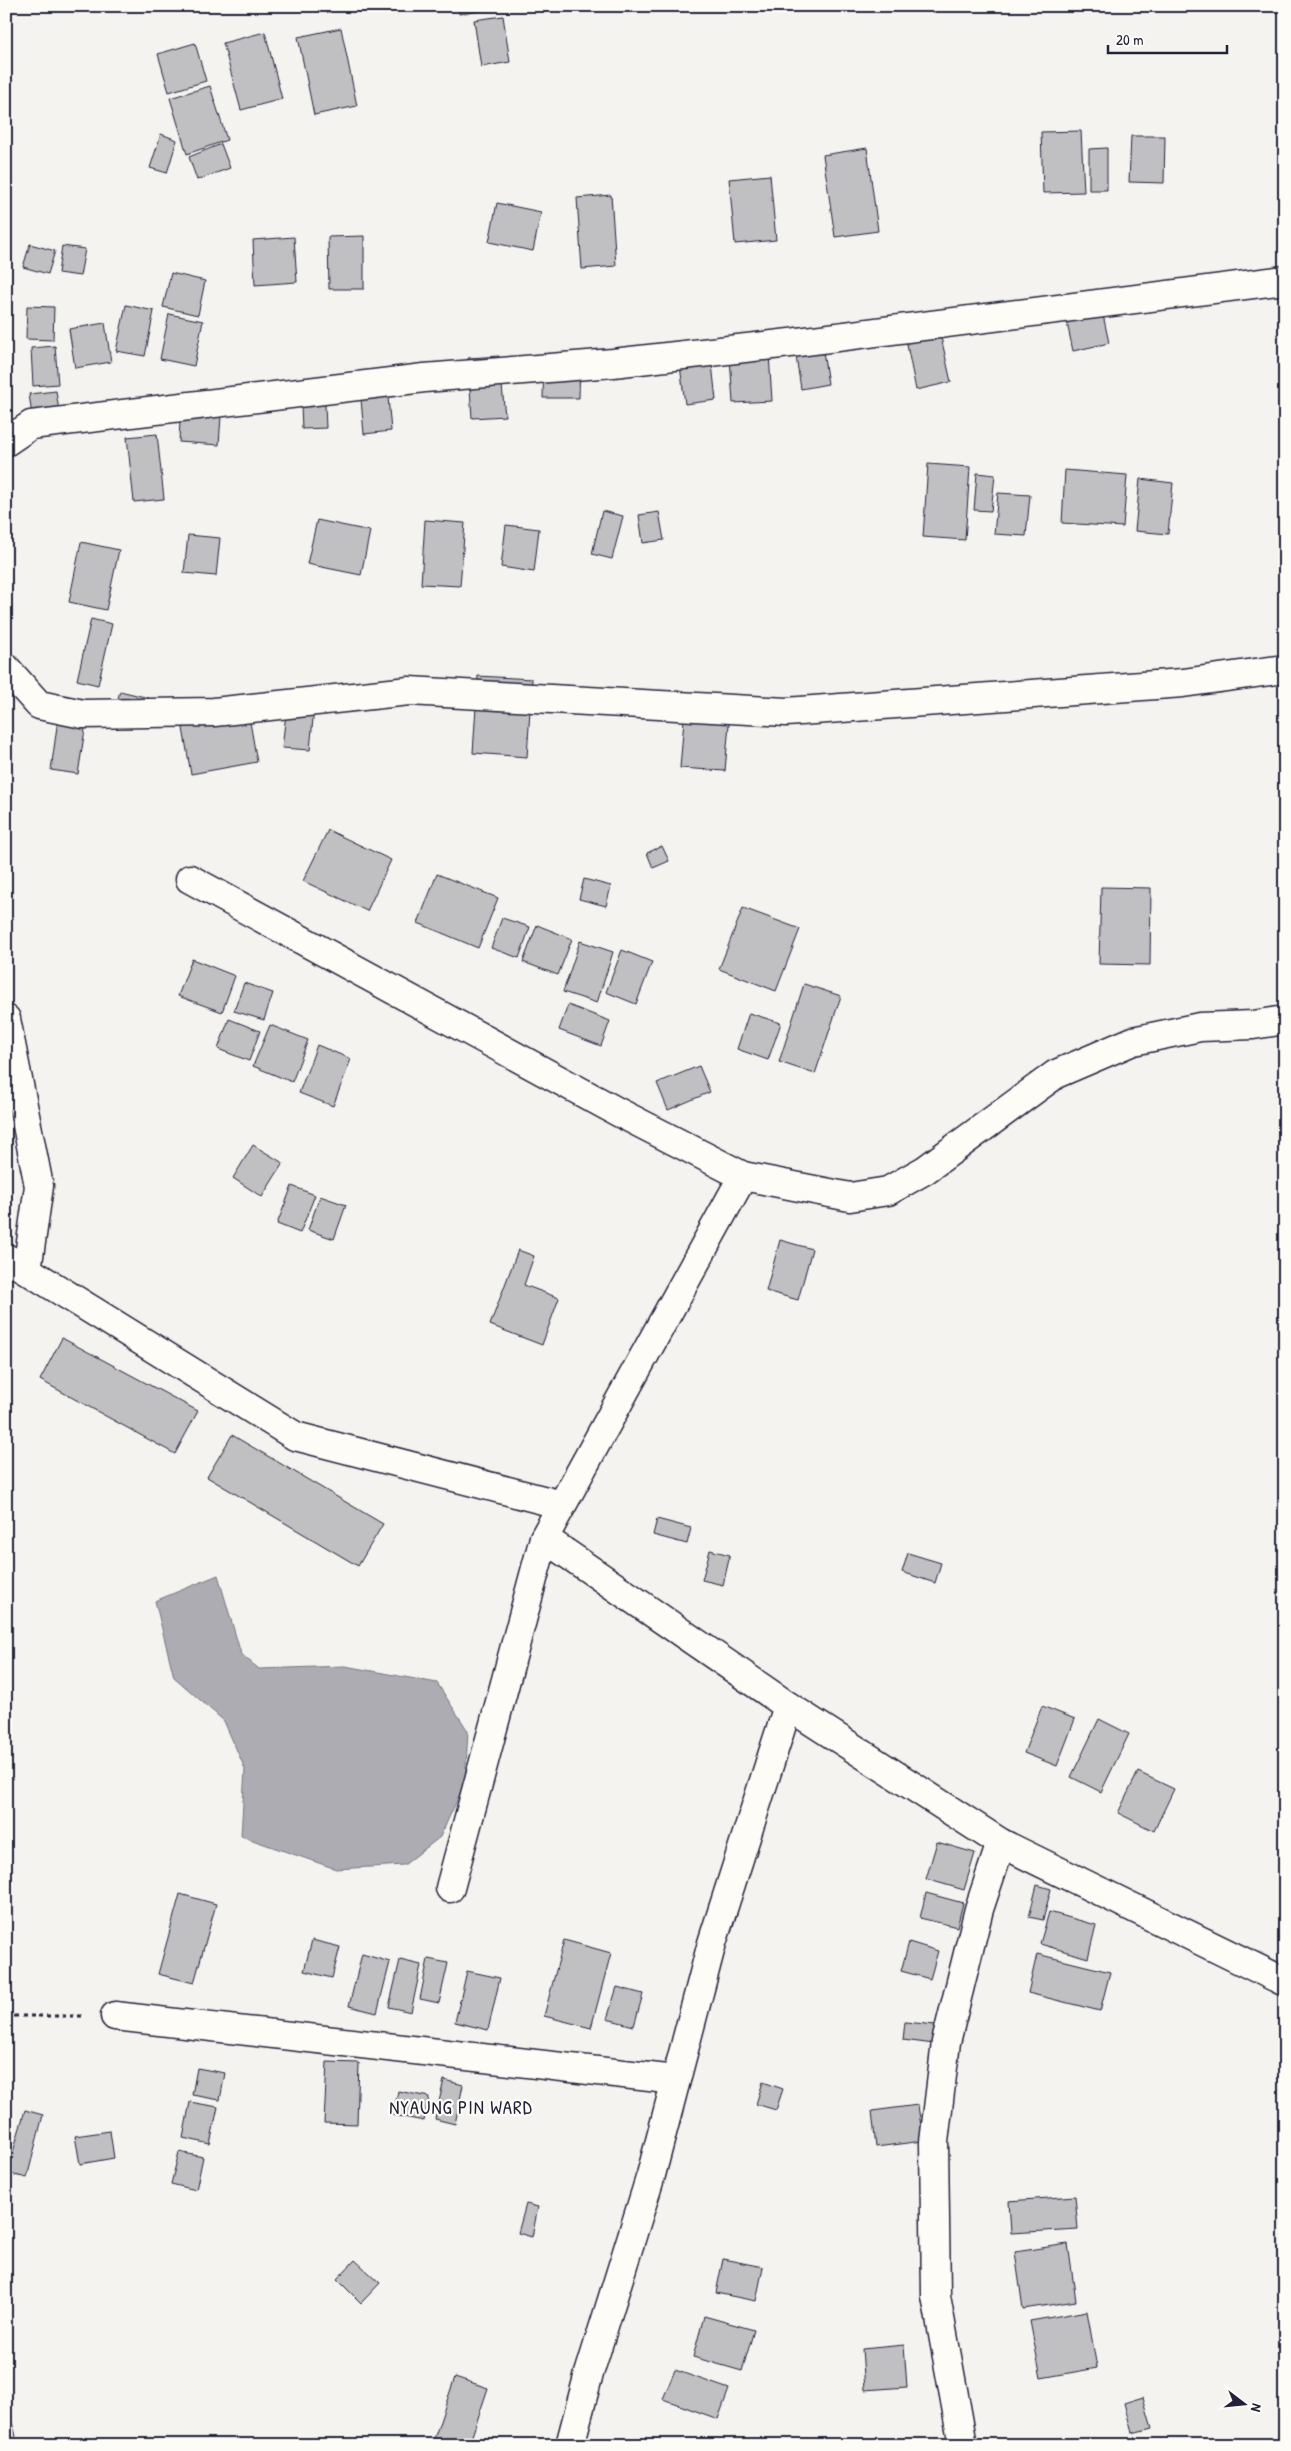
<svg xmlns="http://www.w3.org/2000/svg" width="1291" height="2451" font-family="'Patrick Hand',sans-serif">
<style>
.water{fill:#acacb2;stroke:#757582}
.building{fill:#c0bfc2;stroke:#22223b}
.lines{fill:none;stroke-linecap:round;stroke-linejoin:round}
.minor-casing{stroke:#22223b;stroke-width:31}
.path{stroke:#22223b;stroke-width:3;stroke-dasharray:4 4;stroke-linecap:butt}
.minor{stroke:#fdfcf7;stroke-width:28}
.labels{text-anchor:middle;stroke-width:4.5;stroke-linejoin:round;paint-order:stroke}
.quarter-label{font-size:19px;letter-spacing:1px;fill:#22223b;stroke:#fdfcf7}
</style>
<rect width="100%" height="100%" fill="#f4f3ef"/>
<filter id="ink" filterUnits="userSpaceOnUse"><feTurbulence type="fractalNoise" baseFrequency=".02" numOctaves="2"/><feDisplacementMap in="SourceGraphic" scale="10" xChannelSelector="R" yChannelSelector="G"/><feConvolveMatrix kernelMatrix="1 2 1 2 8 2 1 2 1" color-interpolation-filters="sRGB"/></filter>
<g filter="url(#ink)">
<!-- water -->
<path class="water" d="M218 1575 241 1654 259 1669 345 1666 437 1683 468 1731 465 1783 440 1837 404 1865 336 1869 241 1836 245 1769 224 1721 174 1677 155 1601Z"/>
<!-- building -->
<g class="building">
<path d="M459 6H502V8L459 14Z"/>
<path d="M503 16 510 62 481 67 474 20Z"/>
<path d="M341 28 357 106 314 115 298 37Z"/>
<path d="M265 32 282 99 241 110 223 43Z"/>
<path d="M195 43 206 81 169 92 158 54Z"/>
<path d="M210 86 227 140 187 154 170 98Z"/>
<path d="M1081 131 1084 192 1043 193 1041 132Z"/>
<path d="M161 134 177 140 167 173 150 168Z"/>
<path d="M1131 136H1165L1164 183 1129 182Z"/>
<path d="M221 144 230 168 197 180 189 157Z"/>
<path d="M867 148 878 231 835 237 823 155Z"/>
<path d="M1107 148V190H1089V149Z"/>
<path d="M770 175 776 240 735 244 729 179Z"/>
<path d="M611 195 616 266 582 269 577 198Z"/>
<path d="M497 203 541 212 533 251 489 242Z"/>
<path d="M364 236V289H329L328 237Z"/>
<path d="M294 237 297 282 255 285 253 240Z"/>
<path d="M30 244 55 251 48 274 23 267Z"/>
<path d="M62 246 85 249 80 276 58 273Z"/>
<path d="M171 273 205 281 198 315 163 307Z"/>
<path d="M1099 296 1109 343 1073 351 1063 304Z"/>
<path d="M126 305 154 311 145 356 116 351Z"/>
<path d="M27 306 54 307 53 340 26 339Z"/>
<path d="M169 314 203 321 194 366 160 359Z"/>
<path d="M105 323 111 362 75 368 69 329Z"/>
<path d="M939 328 951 382 916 390 905 335Z"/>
<path d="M768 338 772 401 733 403 729 341Z"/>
<path d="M821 338 828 384 801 389 794 343Z"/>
<path d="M55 346 58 384 33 386 31 348Z"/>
<path d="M710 346 716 400 685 404 678 350Z"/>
<path d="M499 356 505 416 472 418 468 358Z"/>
<path d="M544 358 580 359 579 398H543Z"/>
<path d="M386 374 391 431 364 434 359 376Z"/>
<path d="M324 382 326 428 302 429 300 383Z"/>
<path d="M56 391 59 411 32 415 29 394Z"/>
<path d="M181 398 222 401 219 445 179 442Z"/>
<path d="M157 434 164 499 134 502 127 437Z"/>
<path d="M928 464 970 467 965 540 923 537Z"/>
<path d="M1065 470 1127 475 1123 527 1062 523Z"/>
<path d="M977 473 995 475 991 511 974 510Z"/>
<path d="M1140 479 1173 483 1168 534 1135 531Z"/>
<path d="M998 493 1030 495 1026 536 994 534Z"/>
<path d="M602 511 623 516 612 559 592 554Z"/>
<path d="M659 512 664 540 643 543 639 515Z"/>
<path d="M317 520 370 531 361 575 307 564Z"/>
<path d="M425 520 465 523 460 586 421 584Z"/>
<path d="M506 525 539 529 534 572 501 567Z"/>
<path d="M188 535 220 538 216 576 184 573Z"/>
<path d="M81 542 119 550 106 610 69 602Z"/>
<path d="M91 619 112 624 98 685 77 680Z"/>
<path d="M478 676 532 679 527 757 473 753Z"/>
<path d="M120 691 149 698 142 725 113 717Z"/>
<path d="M686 696 731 700 725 771 680 768Z"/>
<path d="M246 699 257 762 191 774 180 711Z"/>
<path d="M287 705 314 708 310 750 282 748Z"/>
<path d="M58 719 86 723 78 774 51 770Z"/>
<path d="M328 830 391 860 367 911 303 881Z"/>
<path d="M662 846 669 861 653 868 647 853Z"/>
<path d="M437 874 498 898 478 948 418 923Z"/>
<path d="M584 879 611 886 606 906 579 899Z"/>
<path d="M1101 887 1151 888 1150 965 1099 964Z"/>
<path d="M743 908 800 929 776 991 719 969Z"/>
<path d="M502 918 530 927 519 958 491 948Z"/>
<path d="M537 925 572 939 558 975 523 962Z"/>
<path d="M580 941 613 952 597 1003 563 992Z"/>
<path d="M622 950 652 962 636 1004 606 992Z"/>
<path d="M192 959 235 976 222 1012 178 996Z"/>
<path d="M244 983 273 993 264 1020 234 1011Z"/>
<path d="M804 984 841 996 815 1074 779 1062Z"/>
<path d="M568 1005 610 1021 601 1046 559 1030Z"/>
<path d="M749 1013 781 1023 768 1060 737 1049Z"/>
<path d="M229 1019 260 1031 249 1061 218 1049Z"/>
<path d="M270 1025 308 1040 292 1082 253 1066Z"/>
<path d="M317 1045 351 1059 333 1106 299 1093Z"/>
<path d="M699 1066 710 1092 668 1110 657 1083Z"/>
<path d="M253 1145 283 1163 262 1197 233 1178Z"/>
<path d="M292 1186 315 1195 300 1233 277 1224Z"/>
<path d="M320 1196 346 1205 334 1239 308 1230Z"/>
<path d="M780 1240 812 1249 798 1300 766 1291Z"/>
<path d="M518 1250 534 1256 524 1285 559 1298 542 1345 490 1325Z"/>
<path d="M62 1338 198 1411 175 1454 40 1380Z"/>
<path d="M232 1435 383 1524 358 1566 207 1477Z"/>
<path d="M657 1519 691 1528 687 1544 653 1535Z"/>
<path d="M710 1550 730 1555 723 1585 702 1580Z"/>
<path d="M908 1553 941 1563 935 1583 902 1572Z"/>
<path d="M1042 1706 1075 1719 1057 1766 1024 1753Z"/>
<path d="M1099 1719 1129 1734 1101 1792 1071 1777Z"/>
<path d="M1138 1772 1174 1789 1154 1831 1118 1813Z"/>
<path d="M937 1842 975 1853 964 1890 926 1879Z"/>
<path d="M1037 1885 1051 1889 1043 1920 1029 1917Z"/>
<path d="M926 1893 963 1903 957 1927 920 1918Z"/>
<path d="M180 1894 216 1904 194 1983 158 1974Z"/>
<path d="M1049 1912 1096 1925 1088 1958 1040 1944Z"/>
<path d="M312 1940 340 1947 332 1978 304 1971Z"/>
<path d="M564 1940 611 1953 591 2028 544 2016Z"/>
<path d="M909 1942 938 1951 930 1979 901 1971Z"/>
<path d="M362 1954 390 1962 377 2013 349 2006Z"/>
<path d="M1037 1954 1110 1972 1100 2011 1028 1993Z"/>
<path d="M428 1959 448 1963 439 2003 420 1999Z"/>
<path d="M400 1960 421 1965 411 2012 389 2007Z"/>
<path d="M467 1971 500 1978 488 2030 455 2022Z"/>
<path d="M617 1987 643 1994 634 2026 607 2019Z"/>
<path d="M905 2022 936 2025 934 2044 903 2040Z"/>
<path d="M327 2062 359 2063 357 2124 324 2123Z"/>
<path d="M197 2068 225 2073 220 2100 192 2095Z"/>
<path d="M444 2080 463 2085 455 2124 435 2119Z"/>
<path d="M763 2082 783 2089 776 2110 756 2104Z"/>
<path d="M398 2091 429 2097 424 2121 393 2115Z"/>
<path d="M190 2102 218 2107 210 2144 183 2138Z"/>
<path d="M918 2105 923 2141 876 2147 872 2111Z"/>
<path d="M25 2110 43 2115 27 2178 7 2173Z"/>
<path d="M110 2131 114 2158 80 2164 75 2136Z"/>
<path d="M179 2152 203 2157 196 2190 171 2184Z"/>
<path d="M1075 2196 1078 2229 1011 2233 1009 2201Z"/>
<path d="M526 2204 538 2207 532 2237 518 2233Z"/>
<path d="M1068 2244 1076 2301 1023 2309 1015 2252Z"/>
<path d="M723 2259 763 2267 756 2301 716 2293Z"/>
<path d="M355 2260 380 2283 361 2303 337 2279Z"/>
<path d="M1087 2311 1097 2368 1041 2378 1030 2321Z"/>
<path d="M704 2316 754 2330 742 2371 693 2357Z"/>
<path d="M904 2345 907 2387 865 2390 862 2349Z"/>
<path d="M675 2370 729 2389 718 2419 663 2399Z"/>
<path d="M455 2377 488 2388 469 2445H440L433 2442Z"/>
<path d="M1143 2397 1152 2428 1132 2433 1124 2403Z"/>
<path d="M11 2418 16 2436 6 2439V2419Z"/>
</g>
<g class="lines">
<!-- minor casing -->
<g class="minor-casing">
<g id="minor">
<path d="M6 442 31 425 424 378 613 363 790 343 1285 280"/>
<path d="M6 668 39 705 83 714 214 712 409 691 786 712 1183 683 1285 669"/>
<path d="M190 879 618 1112 743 1176 850 1197 888 1191 925 1170 1056 1074 1133 1041 1200 1027 1253 1025 1285 1020"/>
<path d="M6 1019 39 1186 27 1270 6 1258"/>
<path d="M27 1270 295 1436 562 1505"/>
<path d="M544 1538 788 1706 1001 1843 1285 1982"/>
<path d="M450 1888 544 1538 743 1176"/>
<path d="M115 2016 676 2080"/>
<path d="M570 2445 588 2377 651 2175 712 1943 788 1706"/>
<path d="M963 2445 936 2296 934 2142 946 2042 979 1909 1001 1843"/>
</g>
</g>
<!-- path -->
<path class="path" d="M6 2016H82"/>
<!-- minor -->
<use href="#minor" class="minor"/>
</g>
</g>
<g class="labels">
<!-- quarter labels -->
<g class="quarter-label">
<text x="461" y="2114">NYAUNG PIN WARD</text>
</g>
</g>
<!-- margin -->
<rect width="1291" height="2451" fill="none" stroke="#fdfcf7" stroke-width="25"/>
<rect x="12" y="12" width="1266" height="2426" fill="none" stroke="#22223b" stroke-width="2" filter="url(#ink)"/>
<!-- north arrow -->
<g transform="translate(1244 2404) rotate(106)" stroke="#fdfcf7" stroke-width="4" paint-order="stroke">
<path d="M0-4L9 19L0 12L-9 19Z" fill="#22223b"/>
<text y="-8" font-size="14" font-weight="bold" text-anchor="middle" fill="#22223b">N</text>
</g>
<!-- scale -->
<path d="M1108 45v8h119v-8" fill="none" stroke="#22223b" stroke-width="2.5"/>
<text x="1116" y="45" font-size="15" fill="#22223b" stroke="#fdfcf7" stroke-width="4" paint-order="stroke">20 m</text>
</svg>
